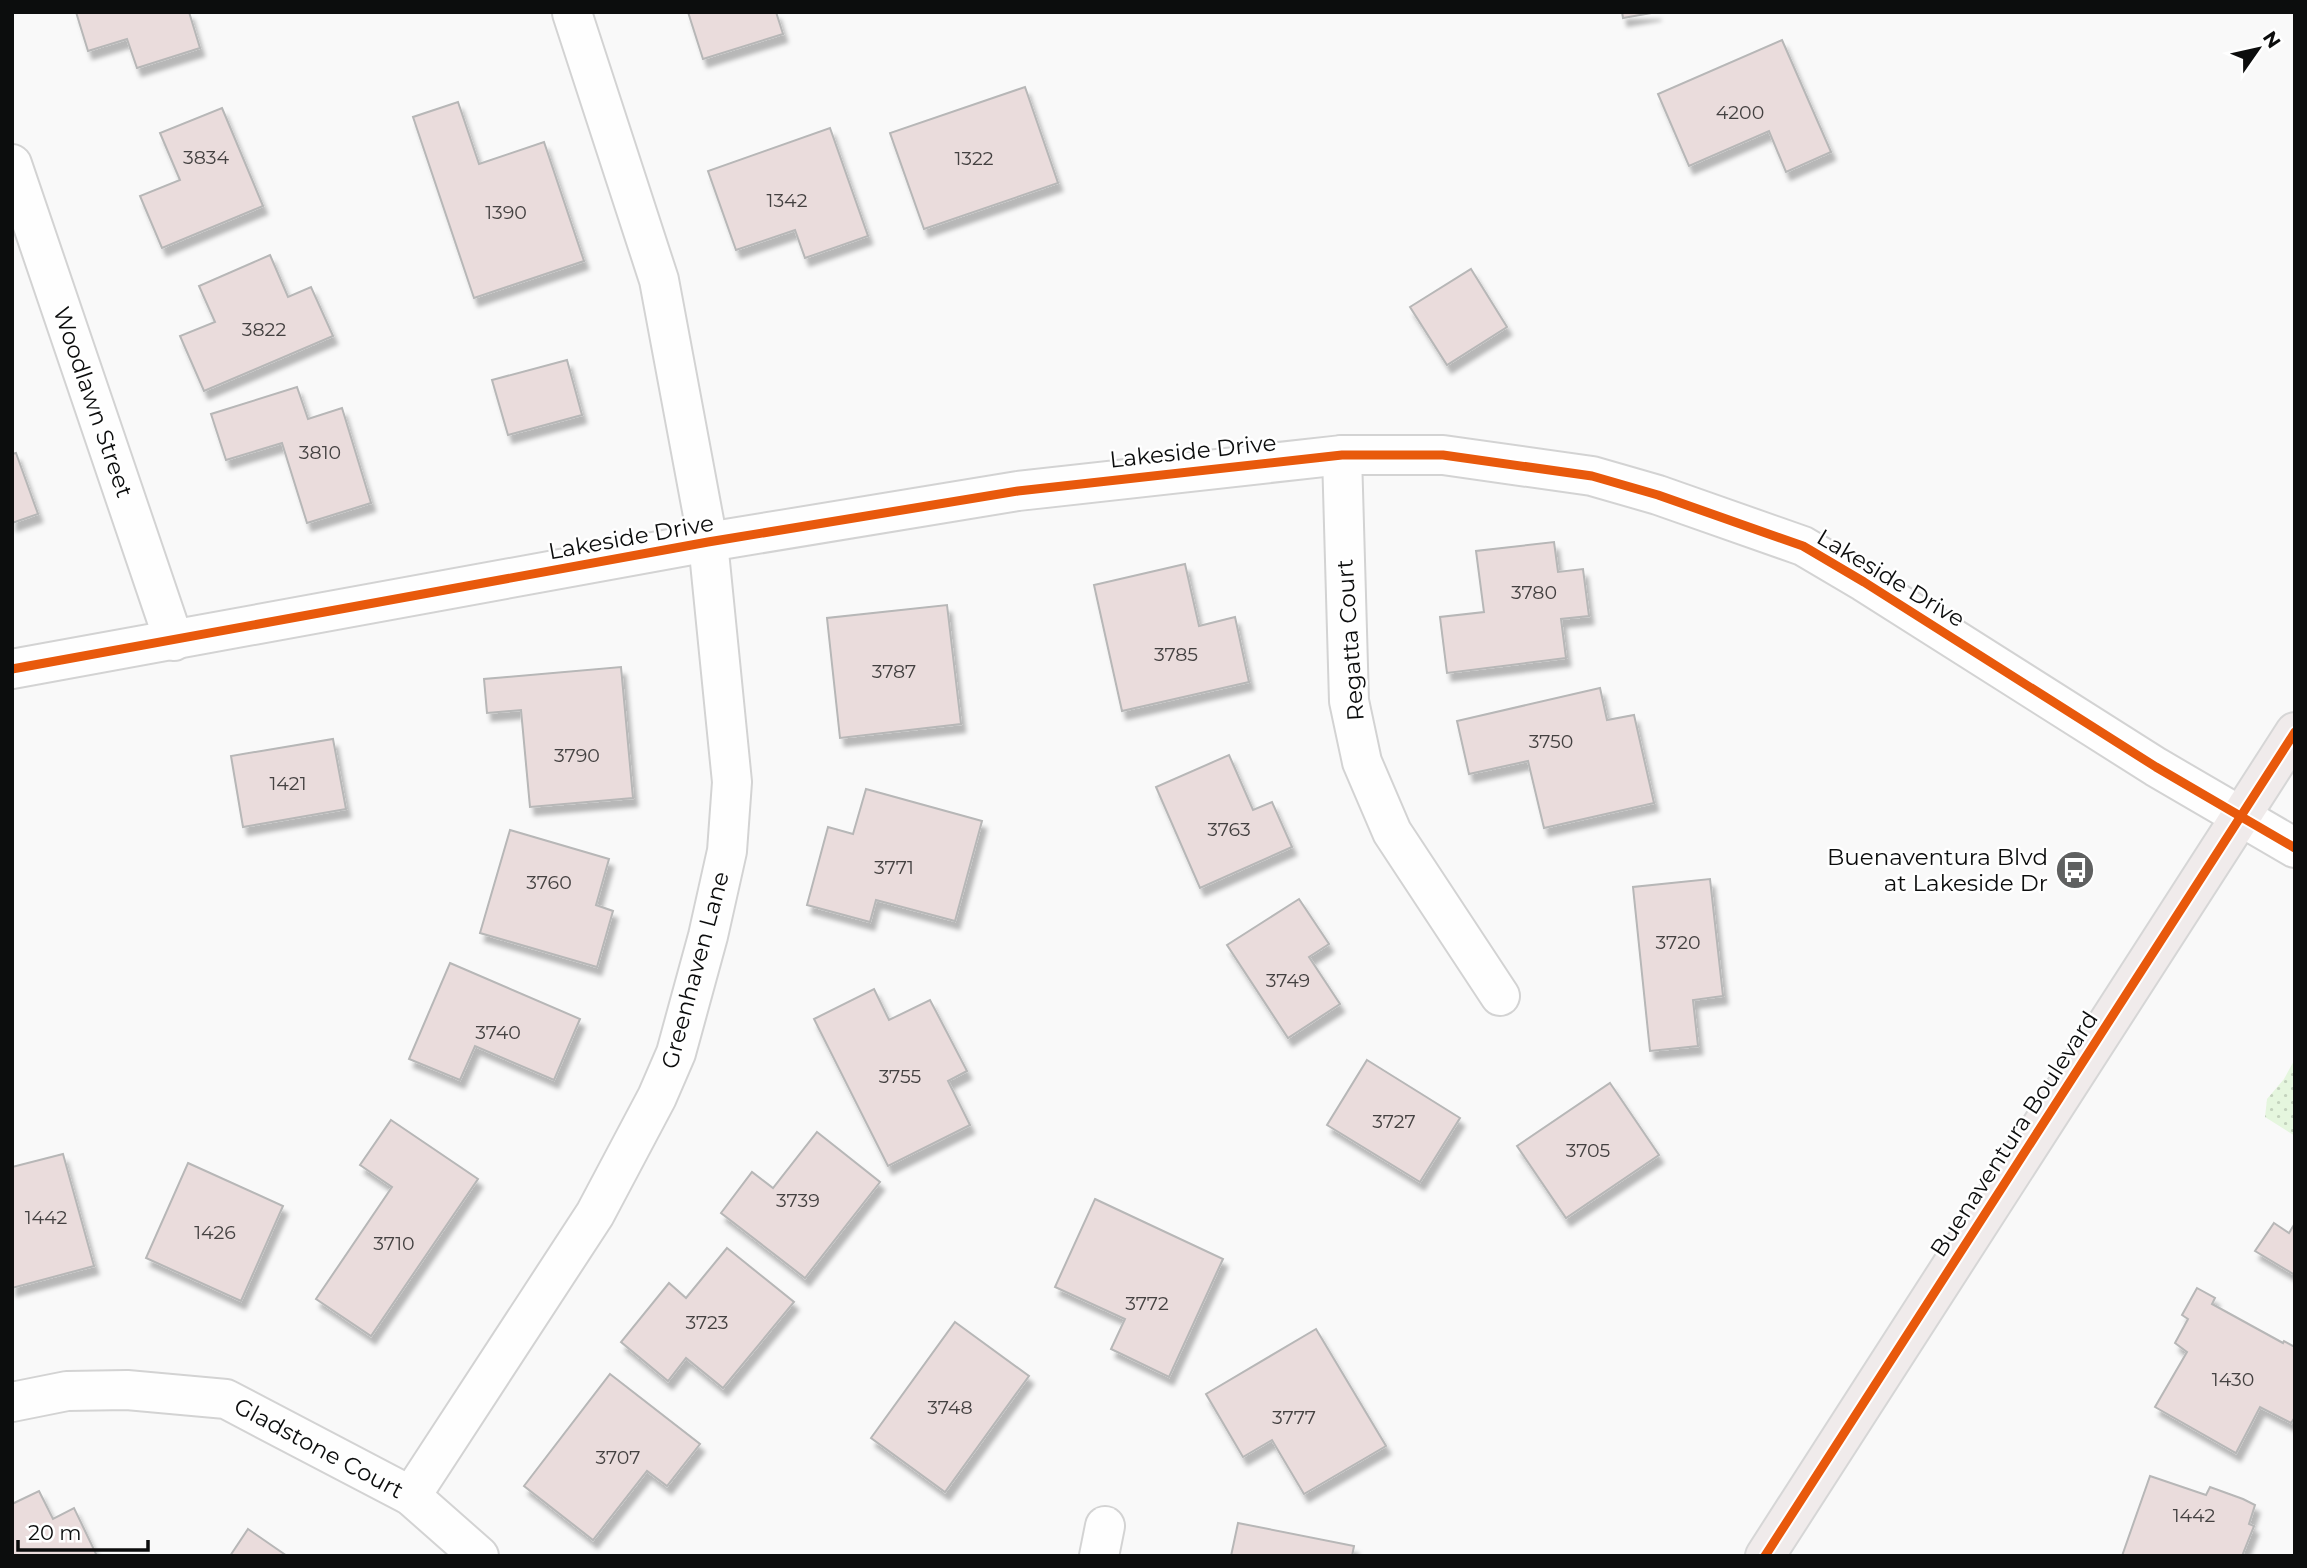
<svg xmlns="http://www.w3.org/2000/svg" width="2307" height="1568" font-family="Montserrat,sans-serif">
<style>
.grass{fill:url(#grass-dots)}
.building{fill:#eadcdc;stroke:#b7b7b7;stroke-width:2;filter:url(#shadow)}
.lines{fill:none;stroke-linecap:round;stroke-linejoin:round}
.minor-casing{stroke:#d3d3d3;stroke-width:42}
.major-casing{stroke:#d6d6d6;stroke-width:42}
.minor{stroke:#fefefe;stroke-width:38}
.major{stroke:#f0ebeb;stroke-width:38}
.cycleway-casing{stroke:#fff;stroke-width:13}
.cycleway{stroke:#e8590c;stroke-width:9}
.labels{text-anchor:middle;stroke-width:5;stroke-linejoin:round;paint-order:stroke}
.number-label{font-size:19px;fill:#444141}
.street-label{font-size:23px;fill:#0c0d0d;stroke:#fff}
.poi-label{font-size:23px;fill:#0c0d0d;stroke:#fff;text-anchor:end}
</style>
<defs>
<pattern id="grass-dots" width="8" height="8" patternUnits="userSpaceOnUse" patternTransform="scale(1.75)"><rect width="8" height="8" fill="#e5f6de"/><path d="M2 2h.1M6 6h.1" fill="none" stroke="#c3d2bd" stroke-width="1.8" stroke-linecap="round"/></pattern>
<filter id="shadow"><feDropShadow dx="4.5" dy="8" stdDeviation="2" flood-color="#0004"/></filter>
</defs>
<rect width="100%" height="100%" fill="#f9f9f9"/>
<!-- grass -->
<path class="grass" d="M2295 1059V1136L2265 1117 2267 1099 2284 1079Z"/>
<!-- building -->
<g class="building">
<path d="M76 12H189L200 48 137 68 127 39 88 51Z"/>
<path d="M688 12H776L783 34 703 59Z"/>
<path d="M1622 12H1657L1623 18Z"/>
<path d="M1782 40 1831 152 1786 172 1769 131 1689 166 1658 94Z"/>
<path d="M1025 87 1058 183 924 229 890 133Z"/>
<path d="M458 102 479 164 544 142 584 261 474 298 413 117Z"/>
<path d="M222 108 263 206 162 248 140 196 180 180 160 133Z"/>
<path d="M830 128 868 236 805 258 795 230 736 250 708 171Z"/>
<path d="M270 255 288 297 311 287 333 336 204 391 180 336 215 322 199 286Z"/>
<path d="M1471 269 1507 327 1447 365 1410 307Z"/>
<path d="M567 360 582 415 508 435 492 380Z"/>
<path d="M297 387 308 419 342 408 371 503 307 523 282 443 226 460 211 414Z"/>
<path d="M16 453 38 514 12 523V454Z"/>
<path d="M1554 542 1558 572 1583 569 1589 616 1561 619 1566 658 1447 673 1440 617 1484 612 1476 551Z"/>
<path d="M1185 564 1199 626 1235 617 1249 682 1122 711 1094 585Z"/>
<path d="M947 605 961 724 840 738 827 618Z"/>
<path d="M621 667 633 798 530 807 521 710 487 713 484 679Z"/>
<path d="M1600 688 1607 720 1634 715 1654 803 1544 828 1528 761 1469 774 1457 721Z"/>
<path d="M333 739 346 809 243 827 231 756Z"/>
<path d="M1229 755 1253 810 1272 802 1292 847 1200 888 1156 787Z"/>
<path d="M866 789 982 821 955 921 876 900 870 922 807 905 828 827 853 834Z"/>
<path d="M510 830 609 859 596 905 613 911 597 967 480 933Z"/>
<path d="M1710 879 1723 996 1693 1000 1698 1046 1650 1051 1633 887Z"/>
<path d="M1299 899 1329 944 1309 957 1340 1004 1288 1038 1227 945Z"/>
<path d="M450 963 580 1019 554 1080 475 1046 460 1080 409 1059Z"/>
<path d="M874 989 889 1020 930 1000 967 1071 948 1081 970 1125 888 1166 814 1019Z"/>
<path d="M1367 1060 1460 1118 1420 1182 1327 1125Z"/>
<path d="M1610 1083 1659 1155 1566 1218 1517 1146Z"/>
<path d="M391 1120 478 1179 371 1336 316 1299 392 1187 360 1165Z"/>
<path d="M817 1132 880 1182 805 1278 721 1213 752 1172 773 1188Z"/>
<path d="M63 1154 94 1266 12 1288V1167Z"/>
<path d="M188 1163 283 1206 241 1301 146 1258Z"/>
<path d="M1095 1199 1223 1259 1169 1377 1111 1349 1125 1319 1055 1287Z"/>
<path d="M2274 1223 2289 1233 2295 1223V1275L2255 1251Z"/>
<path d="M727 1248 794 1302 723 1388 686 1358 668 1381 621 1342 669 1283 686 1298Z"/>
<path d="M2197 1288 2215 1298 2212 1304 2283 1343 2284 1341 2295 1347V1417L2291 1423 2260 1407 2236 1453 2155 1407 2187 1352 2175 1343 2188 1319 2182 1315Z"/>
<path d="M955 1322 1029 1376 945 1492 871 1438Z"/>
<path d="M1316 1329 1386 1446 1304 1494 1272 1440 1243 1457 1206 1394Z"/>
<path d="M610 1374 700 1444 667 1486 647 1471 593 1540 524 1486Z"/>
<path d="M2150 1476 2206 1495 2210 1487 2243 1499 2255 1505 2249 1524 2254 1526 2242 1556H2122Z"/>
<path d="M39 1491 53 1519 74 1508 97 1556H12V1504Z"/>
<path d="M1238 1523 1354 1546 1352 1556H1231Z"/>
<path d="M248 1529 287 1556H230Z"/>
</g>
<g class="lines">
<!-- minor casing -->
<g class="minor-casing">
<g id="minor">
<path d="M12 164 174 641"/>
<path d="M1342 455 1349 701 1362 762 1392 832 1500 996"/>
<path d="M12 669 708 542 1018 491 1342 455H1443L1592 476 1658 495 1803 546 1864 582 2156 767 2295 848"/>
<path d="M12 1402 67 1391 127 1390 226 1399 411 1496 479 1556"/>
<path d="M411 1496 595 1214 657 1097 676 1053 708 936 727 851 732 782 708 542 659 280 572 13"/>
<path d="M1099 1556 1105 1526"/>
</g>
</g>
<!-- major casing -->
<g class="major-casing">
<path id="major" d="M1765 1556 2295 732"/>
</g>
<!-- minor -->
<use href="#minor" class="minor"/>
<!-- major -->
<use href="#major" class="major"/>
<!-- cycleway casing -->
<g class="cycleway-casing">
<g id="cycleway">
<path d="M12 669 708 542 1018 491 1342 455H1443L1592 476 1658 495 1803 546 1864 582 2156 767 2295 848"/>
<path d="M1765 1556 2295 732"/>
</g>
</g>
<!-- cycleway -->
<use href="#cycleway" class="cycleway"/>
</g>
<!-- icons -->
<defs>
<g id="bus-disc" transform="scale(2.0125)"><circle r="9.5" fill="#5f6060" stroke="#fff"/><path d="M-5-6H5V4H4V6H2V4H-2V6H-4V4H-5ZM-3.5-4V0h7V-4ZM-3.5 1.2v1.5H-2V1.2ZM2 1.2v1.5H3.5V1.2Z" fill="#fff"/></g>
</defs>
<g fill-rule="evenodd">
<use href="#bus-disc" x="2075" y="870"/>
</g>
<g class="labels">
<!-- number labels -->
<g class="number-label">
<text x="1740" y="119">4200</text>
<text x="206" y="164">3834</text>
<text x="974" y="165">1322</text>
<text x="787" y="207">1342</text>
<text x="506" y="219">1390</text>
<text x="264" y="336">3822</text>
<text x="320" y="459">3810</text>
<text x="1534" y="599">3780</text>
<text x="1176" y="661">3785</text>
<text x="894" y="678">3787</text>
<text x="1551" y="748">3750</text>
<text x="577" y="762">3790</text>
<text x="288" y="790">1421</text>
<text x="1229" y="836">3763</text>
<text x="894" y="874">3771</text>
<text x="549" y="889">3760</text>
<text x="1678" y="949">3720</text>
<text x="1288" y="987">3749</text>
<text x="498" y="1039">3740</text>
<text x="900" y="1083">3755</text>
<text x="1394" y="1128">3727</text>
<text x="1588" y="1157">3705</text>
<text x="798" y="1207">3739</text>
<text x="46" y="1224">1442</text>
<text x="215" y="1239">1426</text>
<text x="394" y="1250">3710</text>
<text x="1147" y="1310">3772</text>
<text x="707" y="1329">3723</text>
<text x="2233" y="1386">1430</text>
<text x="950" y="1414">3748</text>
<text x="1294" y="1424">3777</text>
<text x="618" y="1464">3707</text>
<text x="2194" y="1522">1442</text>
</g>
<!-- street labels -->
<g class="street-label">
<text transform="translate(93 402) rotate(71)" y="8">Woodlawn Street</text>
<text transform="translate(1193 451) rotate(-6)" y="8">Lakeside Drive</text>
<text transform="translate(631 537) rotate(-10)" y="8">Lakeside Drive</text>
<text transform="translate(1891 578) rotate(31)" y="8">Lakeside Drive</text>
<text transform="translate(1350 640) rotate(-94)" y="8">Regatta Court</text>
<text transform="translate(695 970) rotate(-75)" y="8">Greenhaven Lane</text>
<text transform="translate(2014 1134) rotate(-57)" y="8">Buenaventura Boulevard</text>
<text transform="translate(319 1448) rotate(28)" y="8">Gladstone Court</text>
</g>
<!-- poi labels -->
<g class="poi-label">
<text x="2048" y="865">Buenaventura Blvd<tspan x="2048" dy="26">at Lakeside Dr</tspan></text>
</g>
</g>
<!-- border -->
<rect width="2307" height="1568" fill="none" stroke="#0c0d0d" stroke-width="28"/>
<!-- north arrow -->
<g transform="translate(2258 49) rotate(56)" stroke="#ffffff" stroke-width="5" paint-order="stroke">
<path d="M0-5L12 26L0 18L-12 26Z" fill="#0c0d0d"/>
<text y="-10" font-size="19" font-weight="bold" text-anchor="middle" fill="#0c0d0d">N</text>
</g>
<!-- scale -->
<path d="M18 1540v10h130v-10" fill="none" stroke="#0c0d0d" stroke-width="3.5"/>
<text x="28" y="1540" font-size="21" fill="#0c0d0d" stroke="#ffffff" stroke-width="5" paint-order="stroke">20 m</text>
</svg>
